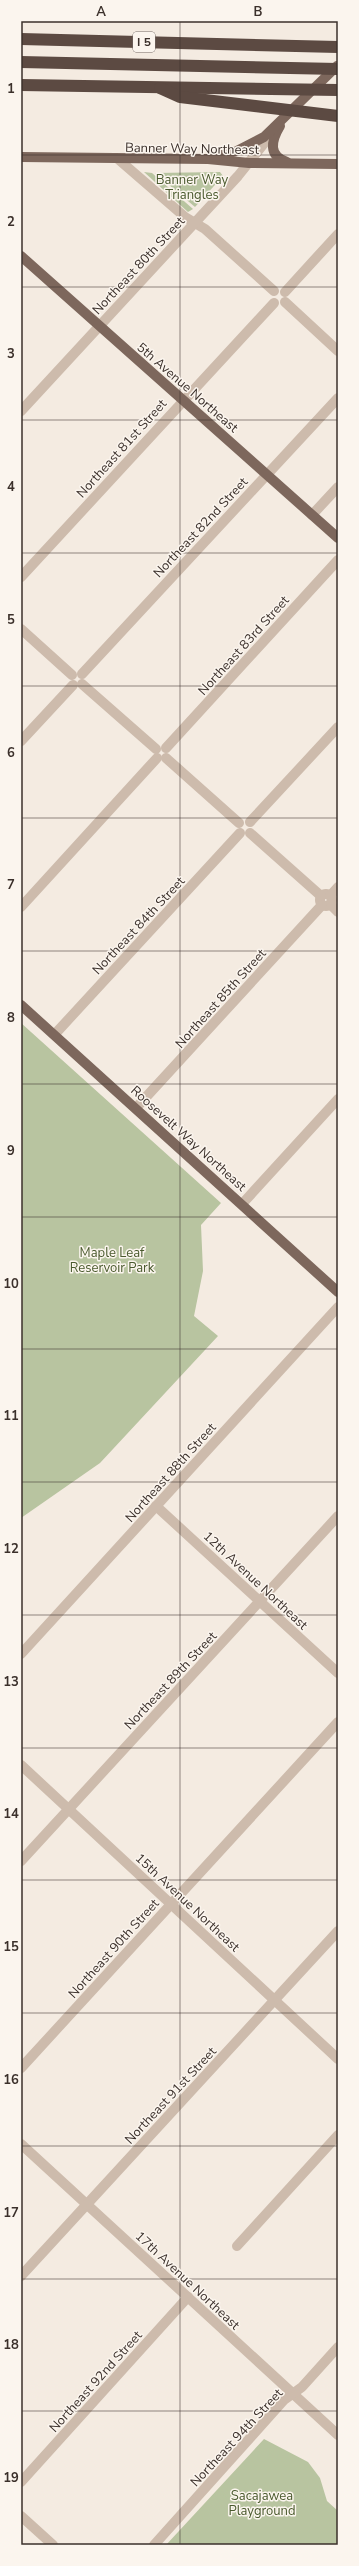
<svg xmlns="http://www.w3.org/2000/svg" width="359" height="2566" font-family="'Nunito Sans',sans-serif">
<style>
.green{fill:#b8c4a0}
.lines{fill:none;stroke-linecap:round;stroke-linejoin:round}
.minor{stroke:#cdbbac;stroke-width:10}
.major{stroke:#7d675c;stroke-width:10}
.highway{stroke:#5c4a42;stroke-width:12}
.grid{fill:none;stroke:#3b302b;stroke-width:1;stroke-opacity:0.55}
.labels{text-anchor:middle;stroke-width:3;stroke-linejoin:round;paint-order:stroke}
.shield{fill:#fbf5ee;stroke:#756b66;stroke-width:1}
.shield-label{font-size:12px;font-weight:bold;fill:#3b302b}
.street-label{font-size:13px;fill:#3b302b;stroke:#fbf5ee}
.park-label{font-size:13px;fill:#4a5a2e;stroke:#fbf5ee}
.neatline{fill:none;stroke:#3b302b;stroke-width:1.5}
.grid-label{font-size:13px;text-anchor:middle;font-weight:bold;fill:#3b302b}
</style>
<rect width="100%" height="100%" fill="#f4ebe1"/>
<!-- green -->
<g class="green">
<path d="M144 172 152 173 193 209 188 212Z"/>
<path d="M220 172 223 176 195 207 155 173Z"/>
<path d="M21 1023 221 1203 201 1225 203 1271 194 1316 218 1336 100 1463 21 1518Z"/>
<path d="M264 2439 308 2462 320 2478 327 2501 338 2511V2545H166Z"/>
</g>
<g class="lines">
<!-- minor -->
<g class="minor">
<path d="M118 159 185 217 205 229 274 291"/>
<path d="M285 292 338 234"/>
<path d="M285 302 338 351"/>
<path d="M21 411 238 176 274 131"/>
<path d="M312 515 338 487"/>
<path d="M21 577 274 303"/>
<path d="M21 629 72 675"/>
<path d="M82 674 338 398"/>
<path d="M82 684 156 749"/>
<path d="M21 741 73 685"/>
<path d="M166 748 338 560"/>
<path d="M166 758 239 823"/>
<path d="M250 822 338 727"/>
<path d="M250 833 321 896"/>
<circle cx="326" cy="900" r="6"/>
<path d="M330 896 338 887"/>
<path d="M330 904 338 912"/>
<path d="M21 907 157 758"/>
<path d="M55 1034 240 833"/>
<path d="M136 1108 322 905"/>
<path d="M243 1203 338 1099"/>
<path d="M156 1506 338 1673"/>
<path d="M21 1654 338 1307"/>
<path d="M21 1765 338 2059"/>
<path d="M21 1861 338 1516"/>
<path d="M21 2068 338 1722"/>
<path d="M21 2144 338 2435"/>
<path d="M237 2246 338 2135"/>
<path d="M21 2276 338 1931"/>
<path d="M21 2482 188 2297"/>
<path d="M21 2516 53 2545"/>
<path d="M154 2545 284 2400 302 2387 338 2347"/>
</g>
<!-- major -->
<g class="major">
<path d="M280 126C271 141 268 156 287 162"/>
<path d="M21 157 208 159 249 163 338 164"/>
<path d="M214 157 237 151 264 137 337 66"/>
<path d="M21 256 338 538"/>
<path d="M21 1005 338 1292"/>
</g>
<!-- highway -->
<g class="highway">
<path d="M21 39 338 47"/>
<path d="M21 62 338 69"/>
<path d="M21 85 338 90"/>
<path d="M160 88 180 97 338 116"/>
</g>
</g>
<!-- grid -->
<path class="grid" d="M180 21V2545M21 155H338M21 287H338M21 420H338M21 553H338M21 686H338M21 818H338M21 951H338M21 1084H338M21 1217H338M21 1349H338M21 1482H338M21 1615H338M21 1748H338M21 1880H338M21 2013H338M21 2146H338M21 2279H338M21 2411H338"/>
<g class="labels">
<!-- shield labels -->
<rect class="shield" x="133" y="32" width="22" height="20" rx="3"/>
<g class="shield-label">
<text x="144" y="46">I 5</text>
</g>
<!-- street labels -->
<g class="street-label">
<text transform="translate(192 148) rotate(1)" y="5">Banner Way Northeast</text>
<text transform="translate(138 265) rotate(-47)" y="5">Northeast 80th Street</text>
<text transform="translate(188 387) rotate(41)" y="5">5th Avenue Northeast</text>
<text transform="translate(121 448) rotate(-48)" y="5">Northeast 81st Street</text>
<text transform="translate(200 527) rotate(-47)" y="5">Northeast 82nd Street</text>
<text transform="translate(243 645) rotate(-48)" y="5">Northeast 83rd Street</text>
<text transform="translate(138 925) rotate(-47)" y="5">Northeast 84th Street</text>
<text transform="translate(220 998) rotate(-48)" y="5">Northeast 85th Street</text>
<text transform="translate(189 1138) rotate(42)" y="5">Roosevelt Way Northeast</text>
<text transform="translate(170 1472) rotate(-48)" y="5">Northeast 88th Street</text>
<text transform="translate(256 1580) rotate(43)" y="5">12th Avenue Northeast</text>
<text transform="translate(170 1680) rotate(-47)" y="5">Northeast 89th Street</text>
<text transform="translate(188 1902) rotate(43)" y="5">15th Avenue Northeast</text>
<text transform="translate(113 1948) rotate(-48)" y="5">Northeast 90th Street</text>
<text transform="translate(170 2095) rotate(-47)" y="5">Northeast 91st Street</text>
<text transform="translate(188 2280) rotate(43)" y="5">17th Avenue Northeast</text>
<text transform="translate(95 2381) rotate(-48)" y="5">Northeast 92nd Street</text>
<text transform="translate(236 2437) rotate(-47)" y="5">Northeast 94th Street</text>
</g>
<!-- park labels -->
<g class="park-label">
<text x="192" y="184">Banner Way<tspan x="192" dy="15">Triangles</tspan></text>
<text x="112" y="1257">Maple Leaf<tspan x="112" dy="15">Reservoir Park</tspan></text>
<text x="262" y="2500">Sacajawea<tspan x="262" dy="15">Playground</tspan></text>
</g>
</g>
<!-- border -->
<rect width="359" height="2566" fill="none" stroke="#fbf5ee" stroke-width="44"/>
<rect x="22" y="22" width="315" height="2522" class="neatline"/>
<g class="grid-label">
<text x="101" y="16">A</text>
<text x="258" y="16">B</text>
<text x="11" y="93">1</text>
<text x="11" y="226">2</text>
<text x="11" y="358">3</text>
<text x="11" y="491">4</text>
<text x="11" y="624">5</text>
<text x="11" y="757">6</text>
<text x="11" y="889">7</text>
<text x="11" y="1022">8</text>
<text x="11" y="1155">9</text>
<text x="11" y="1288">10</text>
<text x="11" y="1420">11</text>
<text x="11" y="1553">12</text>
<text x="11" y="1686">13</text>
<text x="11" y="1818">14</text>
<text x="11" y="1951">15</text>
<text x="11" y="2084">16</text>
<text x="11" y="2217">17</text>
<text x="11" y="2349">18</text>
<text x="11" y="2482">19</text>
</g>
</svg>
